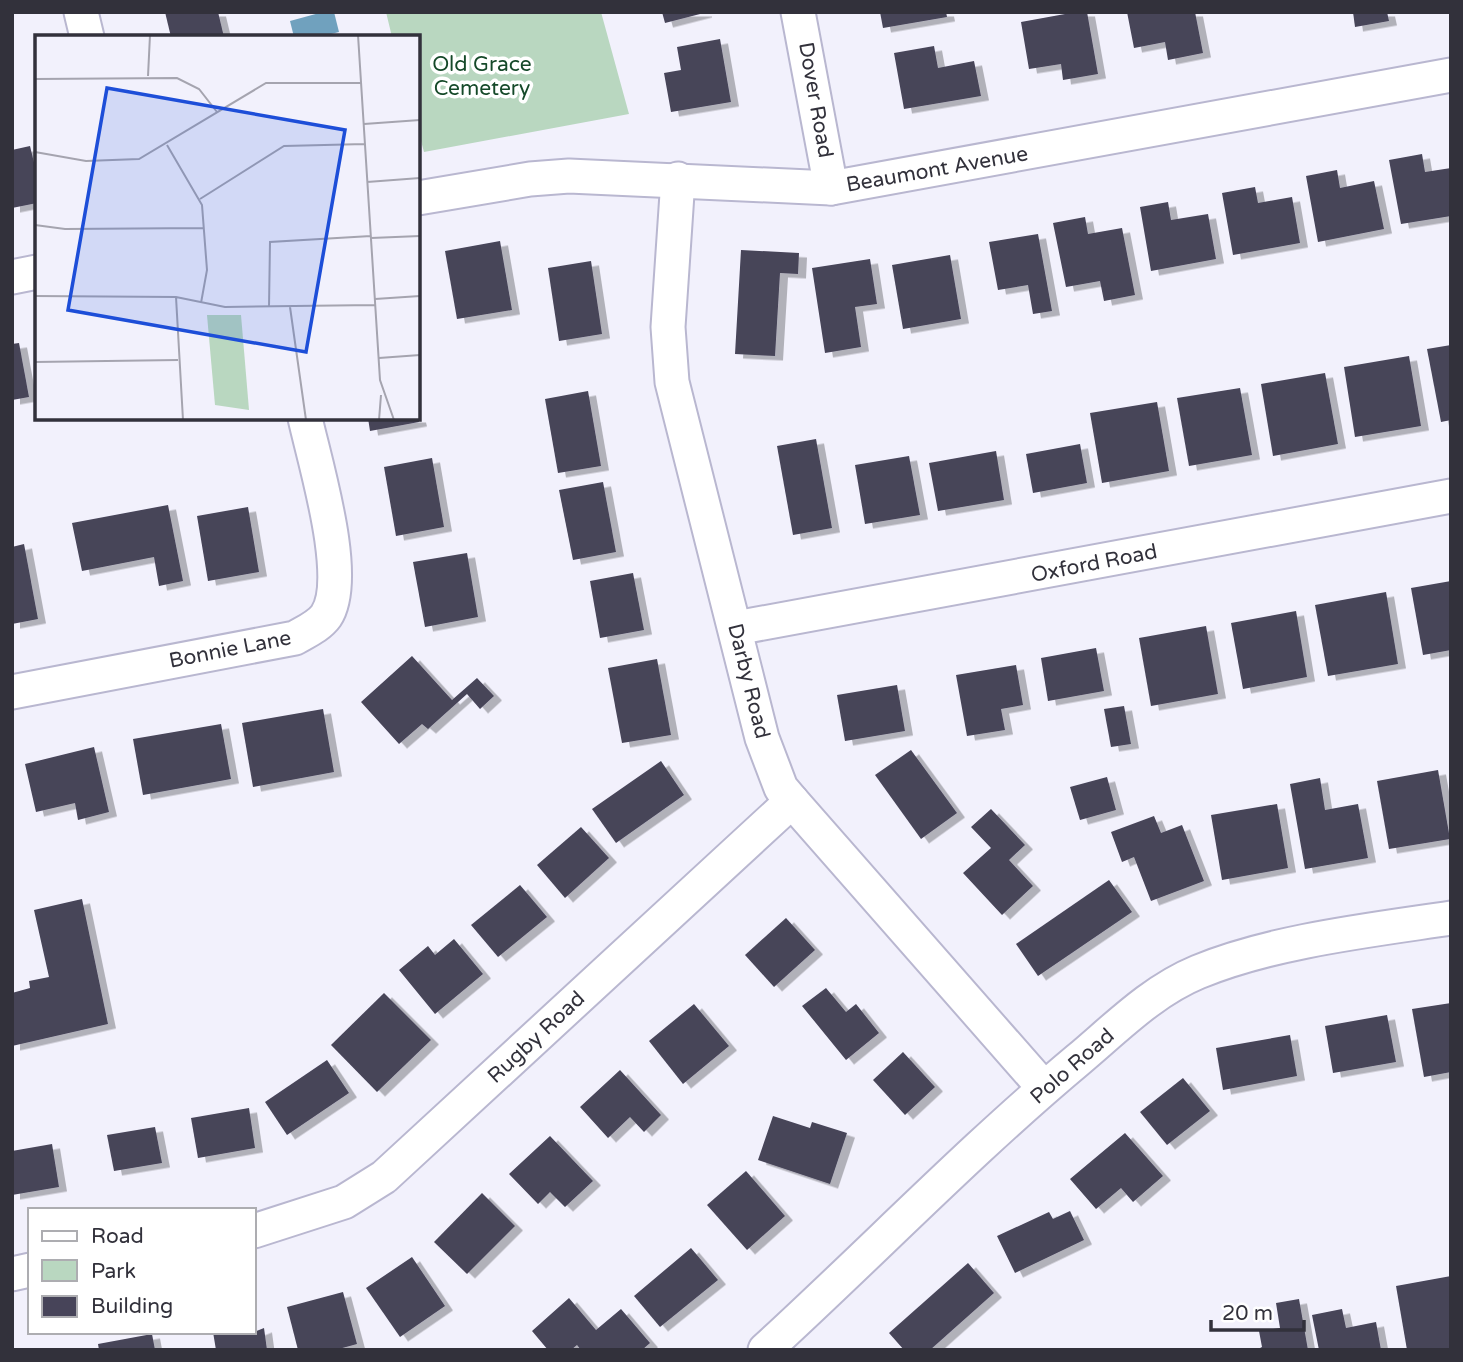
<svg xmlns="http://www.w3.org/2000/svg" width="1463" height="1362" font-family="'Varela Round',sans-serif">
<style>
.green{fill:#b9d7c0}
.water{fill:#70a1be}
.building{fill:#474459;filter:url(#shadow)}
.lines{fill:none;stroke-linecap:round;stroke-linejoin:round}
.street-casing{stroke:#b9b7d0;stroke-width:37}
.street{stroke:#fff;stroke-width:33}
.labels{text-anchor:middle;stroke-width:7;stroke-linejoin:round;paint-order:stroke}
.park-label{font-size:21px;fill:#154929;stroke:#fff}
.street-label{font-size:21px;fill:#32313b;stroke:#fff}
.inset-road{fill:none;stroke:#a5a4af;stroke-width:2}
.view{fill:#1d4ed8;fill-opacity:0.15;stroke:#1d4ed8;stroke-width:3.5}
.inset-edge{fill:none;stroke:#32313b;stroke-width:3.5}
</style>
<defs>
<filter id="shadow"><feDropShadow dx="8" dy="4.5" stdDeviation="0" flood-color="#0004"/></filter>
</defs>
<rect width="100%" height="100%" fill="#f2f1fc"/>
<!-- green -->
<path class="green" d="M386 12H601L629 114 424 152 418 130V37H392Z"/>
<!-- water -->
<path class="water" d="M323 12H334L339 32 319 37H294L290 21Z"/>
<!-- building -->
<g class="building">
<path d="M165 12H218L224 37H171Z"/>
<path d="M662 12H704V13L665 23Z"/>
<path d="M880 12H946L947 17 883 28Z"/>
<path d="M1076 12H1087L1098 74 1063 80 1061 64 1029 69 1021 22Z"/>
<path d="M1127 12H1195L1203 53 1168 60 1165 42 1134 48Z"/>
<path d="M1353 12H1387L1389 21 1355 27Z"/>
<path d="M720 39 731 102 671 112 664 73 681 70 677 47Z"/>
<path d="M934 46 938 68 974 61 981 96 904 109 894 53Z"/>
<path d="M30 146 37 175V203L12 208V150Z"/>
<path d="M1422 154 1425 172 1451 168V216L1401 224 1389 160Z"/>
<path d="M1337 170 1340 188 1374 181 1384 229 1318 242 1306 176Z"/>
<path d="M1255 187 1258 203 1292 197 1300 243 1233 255 1222 193Z"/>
<path d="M1168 202 1171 220 1208 214 1216 259 1151 271 1140 207Z"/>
<path d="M1085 217 1088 234 1122 228 1135 295 1104 301 1100 281 1066 287 1053 223Z"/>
<path d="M1038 234 1052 311 1033 314 1028 285 998 290 989 242Z"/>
<path d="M500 241 512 310 457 319 445 251Z"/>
<path d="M741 250 799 253 798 274 780 273 775 356 735 354Z"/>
<path d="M950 255 961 319 903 329 892 265Z"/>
<path d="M870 259 877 304 855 307 861 347 825 353 812 268Z"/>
<path d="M591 261 602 334 559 341 548 268Z"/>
<path d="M19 343 29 397 12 400V344Z"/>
<path d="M1451 345V420L1441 422 1427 349Z"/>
<path d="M1409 356 1421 426 1355 437 1344 367Z"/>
<path d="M1325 373 1338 444 1273 456 1261 384Z"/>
<path d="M1240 388 1252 455 1189 466 1177 398Z"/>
<path d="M588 391 601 466 558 473 545 399Z"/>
<path d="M1157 402 1169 471 1102 483 1090 413Z"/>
<path d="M368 418H418L419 422 370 431Z"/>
<path d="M816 439 832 528 793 535 777 446Z"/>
<path d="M1080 444 1087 483 1033 493 1026 454Z"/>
<path d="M996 451 1004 500 938 511 929 463Z"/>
<path d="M909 456 920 515 865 524 855 465Z"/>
<path d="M432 458 444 527 396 536 384 467Z"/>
<path d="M603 482 616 552 573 560 559 490Z"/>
<path d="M168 505 183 581 159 586 154 557 82 571 72 523Z"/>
<path d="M248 507 259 572 208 581 197 516Z"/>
<path d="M24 544 38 619 12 624V547Z"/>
<path d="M467 553 478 617 425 627 413 562Z"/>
<path d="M633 573 644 630 600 638 590 581Z"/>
<path d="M1451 581V650L1423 655 1411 588Z"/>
<path d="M1386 592 1398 664 1328 676 1315 605Z"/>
<path d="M1296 611 1307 677 1243 689 1231 623Z"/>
<path d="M1206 626 1218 694 1151 706 1139 638Z"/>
<path d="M1096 648 1104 691 1048 701 1041 658Z"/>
<path d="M412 656 452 700 477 678 494 696 480 709 467 694 428 729 422 724 399 744 361 702Z"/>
<path d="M657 659 671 735 622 743 608 668Z"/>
<path d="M1016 665 1023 705 1001 709 1005 730 967 736 956 675Z"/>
<path d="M897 685 905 731 845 741 837 695Z"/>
<path d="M1124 706 1131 744 1111 747 1104 709Z"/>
<path d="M323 709 334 772 253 787 242 723Z"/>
<path d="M221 724 231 779 143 795 133 739Z"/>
<path d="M94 747 109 812 78 820 75 803 36 812 25 764Z"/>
<path d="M911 750 957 813 921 839 875 775Z"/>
<path d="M661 761 684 795 616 843 592 809Z"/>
<path d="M1438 770 1450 839 1389 849 1377 781Z"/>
<path d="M1107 777 1116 810 1080 820 1070 787Z"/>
<path d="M1320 778 1325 810 1358 804 1368 858 1305 869 1290 784Z"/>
<path d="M1277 804 1288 868 1222 880 1211 815Z"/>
<path d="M991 809 1025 845 1009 860 1033 886 1002 915 963 873 991 848 971 827Z"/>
<path d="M1154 816 1161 833 1182 825 1204 881 1151 901 1134 857 1122 862 1111 832Z"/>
<path d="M581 827 609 858 565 898 537 865Z"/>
<path d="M1109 880 1132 912 1038 976 1016 944Z"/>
<path d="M520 885 547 917 498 957 471 925Z"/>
<path d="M82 899 108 1024 12 1046V993L30 988 29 981 49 977 34 910Z"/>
<path d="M786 918 815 950 774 987 745 955Z"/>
<path d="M454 939 483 974 435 1014 399 970 428 946 435 955Z"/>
<path d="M826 988 846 1012 856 1004 879 1033 846 1060 802 1006Z"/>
<path d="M384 993 431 1040 377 1092 331 1045Z"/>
<path d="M1451 1003V1072L1424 1077 1412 1009Z"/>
<path d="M694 1004 729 1046 683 1084 649 1041Z"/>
<path d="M1387 1015 1396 1062 1333 1073 1325 1026Z"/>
<path d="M1290 1035 1297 1076 1223 1090 1216 1048Z"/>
<path d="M903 1052 935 1087 905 1115 873 1080Z"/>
<path d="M327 1060 349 1093 287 1135 265 1102Z"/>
<path d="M620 1070 661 1115 644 1132 630 1117 608 1138 580 1107Z"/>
<path d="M1183 1078 1210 1111 1167 1145 1140 1112Z"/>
<path d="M249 1108 255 1148 198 1158 191 1118Z"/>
<path d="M773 1116 810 1128 812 1122 847 1133 830 1184 758 1160Z"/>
<path d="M155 1127 162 1163 114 1171 107 1135Z"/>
<path d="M1125 1133 1163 1176 1133 1202 1121 1188 1096 1209 1070 1179Z"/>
<path d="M550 1136 593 1181 565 1207 550 1192 538 1204 509 1174Z"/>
<path d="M52 1144 59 1187 12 1195V1151Z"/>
<path d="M746 1171 785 1216 747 1250 707 1205Z"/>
<path d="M482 1193 515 1226 467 1274 434 1242Z"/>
<path d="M1070 1211 1084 1240 1015 1273 997 1236 1049 1212 1053 1219Z"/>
<path d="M691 1248 718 1280 660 1327 634 1296Z"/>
<path d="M412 1257 445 1306 400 1337 366 1288Z"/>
<path d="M968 1263 994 1293 930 1350H904L889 1333Z"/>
<path d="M1451 1276V1350H1407L1396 1286Z"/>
<path d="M343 1292 357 1344 335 1350H298L287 1307Z"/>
<path d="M569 1298 596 1330 621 1309 650 1343 642 1350H581L577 1345 571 1350H548L532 1331Z"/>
<path d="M1299 1299 1308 1350H1256L1262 1347 1259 1331 1280 1328 1276 1303Z"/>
<path d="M1342 1309 1346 1328 1376 1322 1381 1350H1319L1312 1315Z"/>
<path d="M264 1328 267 1350H216L213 1332H254Z"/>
<path d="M152 1334 155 1350H99L98 1344Z"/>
</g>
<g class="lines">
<!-- street casing -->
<g class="street-casing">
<g id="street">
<path d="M81 12 87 37"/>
<path d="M798 12 831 188"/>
<path d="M678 179 668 327 672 382 762 738 781 788 792 801 1044 1088"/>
<path d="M418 198 530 179 569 176 831 188 1451 75"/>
<path d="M12 277 37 272"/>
<path d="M736 628 1451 496"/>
<path d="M12 692 295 638C305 632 319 626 326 616 351 579 315 463 305 418"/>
<path d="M254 1231 344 1202 384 1177 792 801"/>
<path d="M12 1274 30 1270"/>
<path d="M765 1350C871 1253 970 1150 1079 1059 1117 1027 1152 991 1198 972 1273 941 1371 930 1451 918"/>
</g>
</g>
<!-- street -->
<use href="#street" class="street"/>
</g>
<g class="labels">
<!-- park labels -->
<g class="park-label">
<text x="482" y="71">Old Grace<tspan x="482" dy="24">Cemetery</tspan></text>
</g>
<!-- street labels -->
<g class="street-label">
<text transform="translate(816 100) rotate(80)" y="7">Dover Road</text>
<text transform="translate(937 169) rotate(-10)" y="7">Beaumont Avenue</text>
<text transform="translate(1094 563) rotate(-11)" y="7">Oxford Road</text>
<text transform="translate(230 649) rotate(-11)" y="7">Bonnie Lane</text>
<text transform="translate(749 681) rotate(76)" y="7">Darby Road</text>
<text transform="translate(536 1037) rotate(-43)" y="7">Rugby Road</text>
<text transform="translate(1072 1066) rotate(-41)" y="7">Polo Road</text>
</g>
</g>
<!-- overview -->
<g transform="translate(35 35)">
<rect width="385" height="385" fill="#f2f1fc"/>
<path d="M172 280H206L214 375 180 370Z" fill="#b9d7c0"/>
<path class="inset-road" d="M323 0 345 345 359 385M113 41 115 0M0 44 142 43 164 54 182 77M329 89 385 85M132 110 167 170 172 235 166 268M0 117 51 126 104 124 231 48H326M332 147 385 143M165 164 249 111 330 109M0 190 30 194 169 193M336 203 385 201M0 261 141 262 190 272 340 270M141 262 148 385M340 264 385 261M234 272 235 207 336 201M255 272 271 385M344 323 385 320M0 327 143 325M344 385 346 360"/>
<path class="view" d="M72 53 310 95 271 317 33 275Z"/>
<rect width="385" height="385" class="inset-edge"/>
</g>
<!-- border -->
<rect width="1463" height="1362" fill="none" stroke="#32313b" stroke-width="28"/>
<!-- legend -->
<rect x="28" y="1208" width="228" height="126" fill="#ffffff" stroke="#adadb1" stroke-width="2"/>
<rect x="42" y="1231" width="35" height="10" fill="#ffffff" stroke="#adadb1" stroke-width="2"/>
<text x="91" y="1243" font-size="21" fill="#32313b">Road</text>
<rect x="42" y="1260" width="35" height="21" fill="#b9d7c0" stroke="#adadb1" stroke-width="2"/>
<text x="91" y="1278" font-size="21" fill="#32313b">Park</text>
<rect x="42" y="1296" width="35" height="21" fill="#474459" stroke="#adadb1" stroke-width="2"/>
<text x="91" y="1313" font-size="21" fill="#32313b">Building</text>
<!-- scale -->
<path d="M1211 1320v10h93v-10" fill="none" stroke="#32313b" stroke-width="3.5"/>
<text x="1222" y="1320" font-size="21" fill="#32313b" stroke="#ffffff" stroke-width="5" paint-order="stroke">20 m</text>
</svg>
